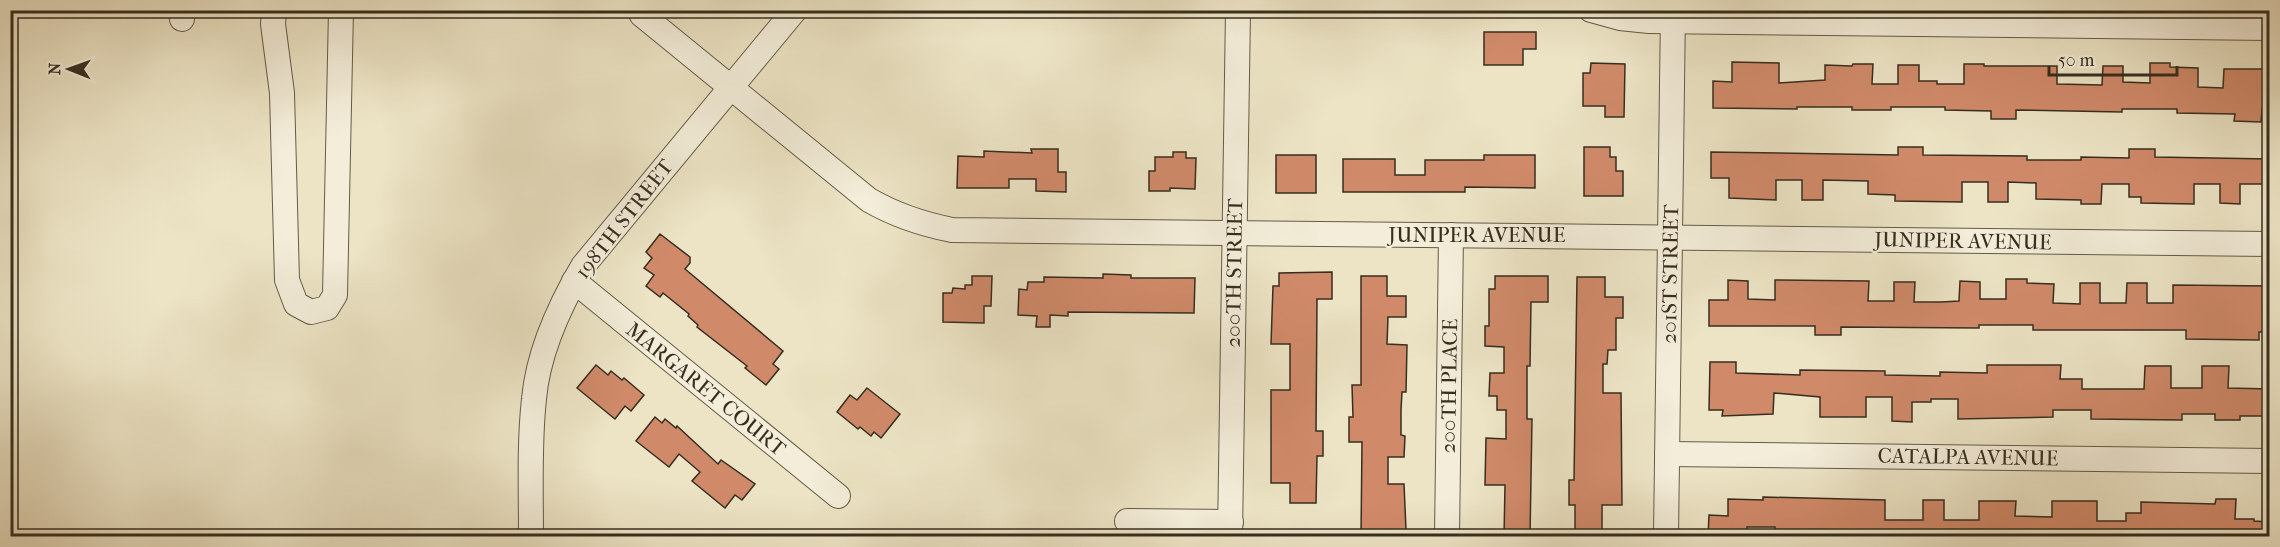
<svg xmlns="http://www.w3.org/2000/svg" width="2280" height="547" font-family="'IM FELL French Canon',serif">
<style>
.building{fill:#d08a6a;stroke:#372e20;stroke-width:1.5}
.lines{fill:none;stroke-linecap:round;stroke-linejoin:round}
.minor-casing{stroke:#645c49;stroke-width:26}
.minor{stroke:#f3edd9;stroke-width:24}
.labels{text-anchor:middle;stroke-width:4.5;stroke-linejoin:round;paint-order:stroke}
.street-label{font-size:21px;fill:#372e20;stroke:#f3edd9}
</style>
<rect width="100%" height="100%" fill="#ece4c5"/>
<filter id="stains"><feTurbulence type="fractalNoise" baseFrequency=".00333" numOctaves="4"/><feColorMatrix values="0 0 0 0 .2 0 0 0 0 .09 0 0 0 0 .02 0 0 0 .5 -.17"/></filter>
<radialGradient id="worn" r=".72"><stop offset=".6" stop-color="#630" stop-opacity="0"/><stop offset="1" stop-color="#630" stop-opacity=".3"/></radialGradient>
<!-- building -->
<g class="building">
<path d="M1484 32H1536V49H1523V65H1484Z"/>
<path d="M1732 62 1779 63V83L1825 80V65L1852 66 1853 64H1873L1872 84H1898V65H1919V81H1937V84H1964V64H1984V66H2057V84L2102 85 2103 66H2123V82L2150 83V63H2170V67L2198 68V87L2223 88 2224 69H2270V109H2262L2261 122 2234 121 2235 114 2177 113V109H2122V112L2016 110V119H1991V111L1945 110V107H1891V110H1852V107H1797V109L1713 108V81L1732 82Z"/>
<path d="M1591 63 1625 64 1624 117H1605V106H1583V73H1590Z"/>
<path d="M1584 147H1610V157H1616V171H1623V196H1584Z"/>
<path d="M1898 147H1923V155L2027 156V160H2081V157L2129 158V149H2155V157L2270 159V184H2240V204L2220 203V184H2194V204L2141 203V197H2129V184H2102L2101 204H2081V200L2036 199V183L2008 182V202H1988V182H1962V202L1895 201V195L1868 194V181L1823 180V200H1802V180H1776V200L1729 198V178H1711V152L1898 155Z"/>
<path d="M1031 149H1058V172H1066V192L1036 191V179H1009V188H957L958 156 984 157V151L1032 153Z"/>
<path d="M1173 152H1186V158H1196L1195 189 1170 188V191H1149V171H1155V157H1173Z"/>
<rect x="1276" y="155" width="40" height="38"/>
<path d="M1484 155H1535V188L1465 187V192H1343V159H1395V175H1425V160H1484Z"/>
<path d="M660 234 690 257V263L685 269 783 351 773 364 779 369 766 385 745 368 747 366 697 327 698 325 688 316 689 314 663 293 660 297 646 286 654 275 644 268 652 258 646 252Z"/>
<path d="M1332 272V299H1317L1316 431H1323V456H1317L1316 503H1290V483H1271V390H1290V344H1271L1273 286H1279V273Z"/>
<path d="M1103 274 1131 275V278H1195L1194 313 1068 312V316L1050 315V327H1036L1037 316 1018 315 1019 289 1027 290 1028 282H1044V277L1103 278Z"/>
<path d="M972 276H992L991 306H984V323L943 322V293H952L953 288 965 289V285H972Z"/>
<path d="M1361 276H1387V296H1406V317H1388L1387 344 1407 345 1406 392H1402L1401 410V435L1405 436 1404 457H1388V484H1404L1406 530H1386V537H1361L1362 442H1349V417H1353L1352 385H1361Z"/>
<path d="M1495 276H1548V302H1531L1530 366H1527V419H1532L1530 537H1504L1505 485H1485L1486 438 1506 439V410H1497V396H1489L1490 373H1504V347L1485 346V326H1489V289H1495Z"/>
<path d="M1577 277H1605V297H1623V318H1616V350H1608L1607 364H1603V393H1621L1622 505H1602V537H1575V505H1569V480H1574Z"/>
<path d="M2006 279H2027V283L2054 284 2053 303 2080 304V283H2100V303H2126L2127 283H2147V303H2173V285L2270 286V332H2259V340L2186 339V330H2033V325H1979V328L1841 327V335H1815V326H1709V300H1728V280L1748 281V299L1775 300V280L1869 281 1868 301H1894V282H1915L1914 302H1941L1959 301 1960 281 1980 282V299H2006Z"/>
<path d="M1710 362H1736V373L1800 375V370L1885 371V375L1940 376V372L1987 373V365H2061L2060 379H2082V389H2144L2145 366H2171V388H2202V366H2229L2228 388 2270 389V416H2240V420H2215V414H2182V420L2091 419V410H2053V417L1958 419V399H1931V402H1912V422L1892 421V397H1866V417H1820V397L1774 393 1773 414 1722 416 1723 410H1709Z"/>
<path d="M596 365 608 375 611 371 622 380 624 378 644 395 631 411 625 406 615 419 577 388Z"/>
<path d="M867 388 900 414 881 438 874 432 871 436 860 427 858 429 837 412 850 395 857 400Z"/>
<path d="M655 417 662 423 665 419 676 428 677 426 718 464 721 460 755 484 742 500 735 495 725 508 692 481 700 472 679 454 669 467 636 441Z"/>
<path d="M1763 497 1885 500V520H1923V500H1944V520H1979V501H2016L2015 516 2052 517V501H2097V521H2126V513H2141V502L2215 504 2216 499H2236L2235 519H2254V521L2270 522V537H1864L1865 531H1801V537H1775V527H1747V537H1708L1709 515 1728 516V499L1763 500Z"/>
</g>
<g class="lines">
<!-- minor casing -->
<g class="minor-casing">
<g id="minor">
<path d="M181 10 182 19"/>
<path d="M274 10 273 24 282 93 287 280 296 304 311 312 327 308 335 295 341 10"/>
<path d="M639 10 642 15 869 200C895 215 922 224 952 230L2270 244"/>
<path d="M1591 10 1620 18 1649 21 2270 28"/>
<path d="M574 281 838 496"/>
<path d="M1667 454 2270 461"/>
<path d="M1127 521 1231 522"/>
<path d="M531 536C531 491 529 444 534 399 538 353 560 305 583 266L795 10"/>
<path d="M1230 536 1238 10"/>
<path d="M1447 536 1451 235"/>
<path d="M1666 536 1673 10"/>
</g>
</g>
<!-- minor -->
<use href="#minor" class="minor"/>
</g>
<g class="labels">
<!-- street labels -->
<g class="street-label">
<text transform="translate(624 219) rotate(-52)" y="7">198TH STREET</text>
<text x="1477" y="242">JUNIPER AVENUE</text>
<text transform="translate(1963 241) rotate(1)" y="7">JUNIPER AVENUE</text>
<text transform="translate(1234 273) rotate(-89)" y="7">200TH STREET</text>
<text transform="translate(1670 274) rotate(-89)" y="7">201ST STREET</text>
<text transform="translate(1449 386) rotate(-89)" y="7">200TH PLACE</text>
<text transform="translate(706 389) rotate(39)" y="7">MARGARET COURT</text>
<text transform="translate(1968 457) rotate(1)" y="7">CATALPA AVENUE</text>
</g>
</g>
<!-- margin -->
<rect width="2280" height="547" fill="none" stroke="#ece4c5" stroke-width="36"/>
<rect x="12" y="12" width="2256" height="523" fill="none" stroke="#372e20" stroke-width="3"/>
<rect x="18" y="18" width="2244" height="511" fill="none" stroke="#372e20" stroke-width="1.5"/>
<!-- north arrow -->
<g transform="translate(69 69) rotate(271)" stroke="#f3edd9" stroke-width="4.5" paint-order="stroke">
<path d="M0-4.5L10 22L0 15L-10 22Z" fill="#372e20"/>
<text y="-9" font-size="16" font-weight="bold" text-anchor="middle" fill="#372e20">N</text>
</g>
<!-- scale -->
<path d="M2049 66v9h128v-9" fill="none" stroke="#372e20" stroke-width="3"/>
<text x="2058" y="66" font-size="18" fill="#372e20" stroke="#f3edd9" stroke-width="4.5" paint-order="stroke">50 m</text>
<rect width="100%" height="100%" filter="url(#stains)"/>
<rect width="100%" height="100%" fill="url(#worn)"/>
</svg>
